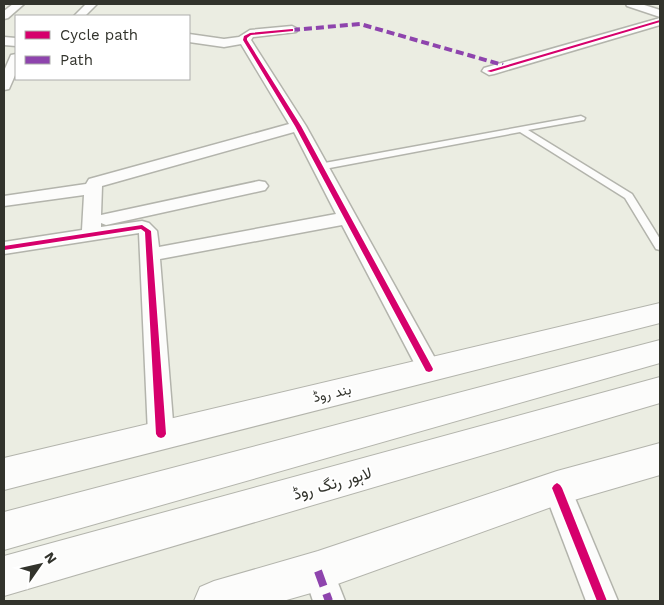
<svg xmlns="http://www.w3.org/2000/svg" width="664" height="605" font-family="'Work Sans',Vazirmatn,sans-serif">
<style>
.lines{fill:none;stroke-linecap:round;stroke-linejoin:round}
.lane-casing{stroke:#b3b4ac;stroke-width:3}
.street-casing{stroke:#b3b4ac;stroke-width:3}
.secondary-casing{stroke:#b3b4ac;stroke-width:2}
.highway-casing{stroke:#b3b4ac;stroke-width:2}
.lane{fill:#fcfcfb;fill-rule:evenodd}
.street{fill:#fcfcfb;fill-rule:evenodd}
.secondary{fill:#fcfcfb;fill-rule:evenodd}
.highway{fill:#fcfcfb;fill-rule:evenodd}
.quiet-far1{stroke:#8e44ad;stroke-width:4;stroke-dasharray:8 4;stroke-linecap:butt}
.quiet{stroke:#8e44ad;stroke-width:8;stroke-dasharray:16 8;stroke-linecap:butt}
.cycleway-casing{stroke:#fff;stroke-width:3}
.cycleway{fill:#d6006c;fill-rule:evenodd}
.labels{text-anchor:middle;stroke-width:4;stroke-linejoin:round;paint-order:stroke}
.street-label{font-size:14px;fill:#32332c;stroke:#fff}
.near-street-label{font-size:16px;fill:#32332c;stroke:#fff}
</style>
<rect width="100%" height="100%" fill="#ebede2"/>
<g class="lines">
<!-- lane casing -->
<g class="lane-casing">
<path id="lane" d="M581 116 585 118 584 120 528 130 632 194 660 239V250L656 249 625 198 520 132 319 170 315 167 319 164Z"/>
</g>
<!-- street casing -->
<g class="street-casing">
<g id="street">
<path d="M13 4H24L8 18 4 19V11Z"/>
<path d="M86 4H97L85 16H74Z"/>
<path d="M626 4H641L660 10V17L627 6Z"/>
<path d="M660 18V25L494 74 489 75 482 71 484 68Z"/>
<path d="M292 26 296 28 298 30 296 32 253 37 251 40 306 126 441 369 437 376 429 378 421 376 342 225 160 259 174 434 170 442 161 445 152 442 148 434 139 233 4 254V242L82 230 84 195 4 206V196L86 184 89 179 289 124 241 44 224 47 189 42V34L224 39 239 37 250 30ZM294 132 336 214 159 247 157 231 149 223 142 221 101 227V223L106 225 265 190 268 186 265 182 259 181 101 215 102 186Z"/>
<path d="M4 37 16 38V46L4 45Z"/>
<path d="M16 54V73L9 89 4 90V71L11 55Z"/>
<path d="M557 475 567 479 618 601H586L543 488 547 479Z"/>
<path d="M318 556 329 560 345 601H313L303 571 307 560Z"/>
</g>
</g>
<!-- secondary casing -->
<g class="secondary-casing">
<g id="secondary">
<path d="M660 303V323L4 490V458Z"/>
<path d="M660 443V475L557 505 318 591 283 601H194L200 587 214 581 318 551 557 471Z"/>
</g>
</g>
<!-- highway casing -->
<g class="highway-casing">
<g id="highway">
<path d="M660 340V363L4 550V512Z"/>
<path d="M660 377V403L4 596V556Z"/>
</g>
</g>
<!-- lane -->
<use href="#lane" class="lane"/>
<!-- street -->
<use href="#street" class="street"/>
<!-- secondary -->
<use href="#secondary" class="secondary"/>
<!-- highway -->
<use href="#highway" class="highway"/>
<!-- quiet-far1 -->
<path class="quiet-far1" d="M292 30 360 24 503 65"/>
<!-- quiet -->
<path class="quiet" d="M318 571 329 601"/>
<!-- cycleway casing -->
<g class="cycleway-casing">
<g id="cycleway">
<path d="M660 20V22L491 72 487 71Z"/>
<path d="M292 29H293V31L251 35 247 38V40L301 126 432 367 433 369 432 371 429 372 426 371 295 126 243 40 244 36 250 33Z"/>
<path d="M142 225 151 231 166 434 164 437 161 438 158 437 156 434 145 232 141 229 4 250V246Z"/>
<path d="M557 483 560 485 562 488 607 601H597L552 488 554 485Z"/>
</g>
</g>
<!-- cycleway -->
<use href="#cycleway" class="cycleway"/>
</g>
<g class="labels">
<!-- street labels -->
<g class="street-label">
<text transform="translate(332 393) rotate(-13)" y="5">بند روڈ</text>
</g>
<!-- near-street labels -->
<g class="near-street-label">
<text transform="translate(332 483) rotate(-16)" y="6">لاہور رنگ روڈ</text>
</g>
</g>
<!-- border -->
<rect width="664" height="605" fill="none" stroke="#32332c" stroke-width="10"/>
<!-- legend -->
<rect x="15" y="15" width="175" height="65" fill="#ffffff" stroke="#adadab"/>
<rect x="25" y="31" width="25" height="8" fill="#d6006c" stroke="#adadab"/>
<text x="60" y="40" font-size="15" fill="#32332c">Cycle path</text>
<rect x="25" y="56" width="25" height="8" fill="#8e44ad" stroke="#adadab"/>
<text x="60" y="65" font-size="15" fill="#32332c">Path</text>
<!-- north arrow -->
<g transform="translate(40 565) rotate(56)" stroke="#ffffff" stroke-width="4" paint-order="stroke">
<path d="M0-4L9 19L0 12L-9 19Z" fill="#32332c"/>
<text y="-8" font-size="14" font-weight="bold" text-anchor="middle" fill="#32332c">N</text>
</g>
</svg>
